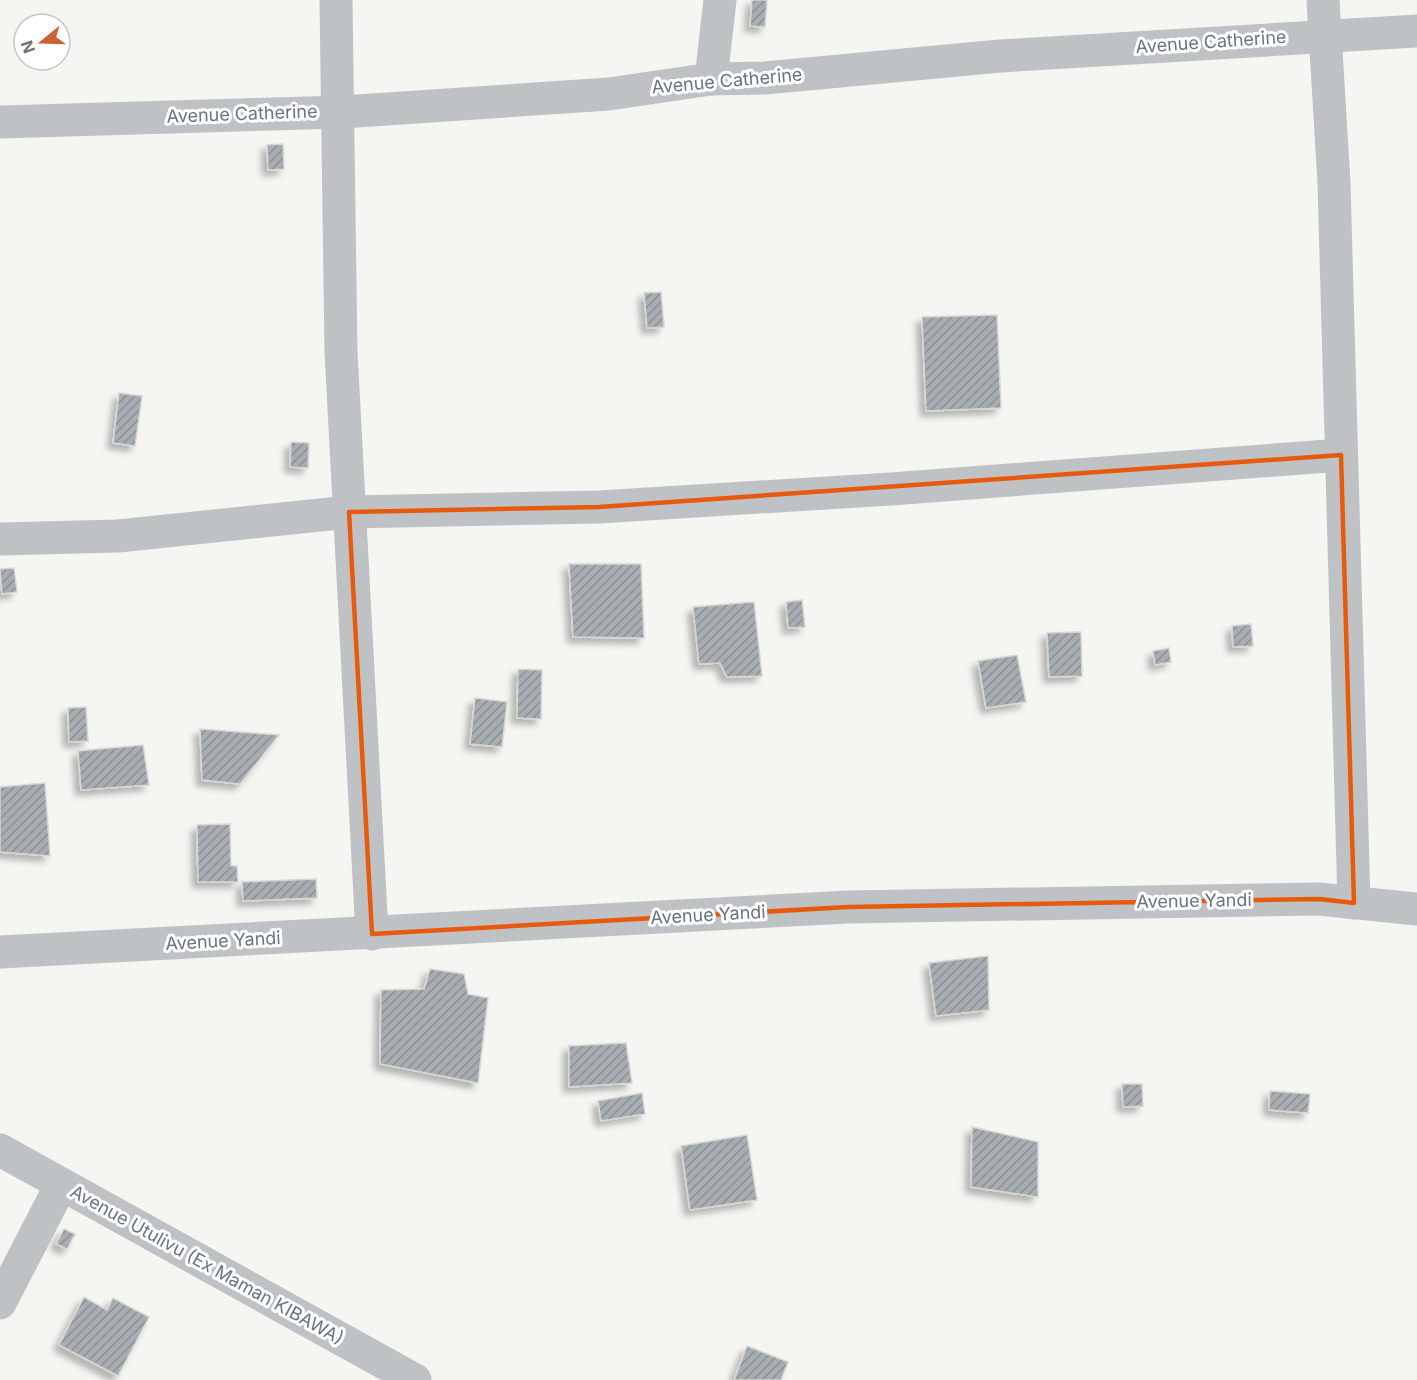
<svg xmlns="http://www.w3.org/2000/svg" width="1417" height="1380" font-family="Inter,sans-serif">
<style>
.building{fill:url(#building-hatch);stroke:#d6d6d5;stroke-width:1.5;filter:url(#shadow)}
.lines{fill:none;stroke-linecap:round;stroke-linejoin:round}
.minor{stroke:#bfc2c5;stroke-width:33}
.tertiary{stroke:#bfc2c5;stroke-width:33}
.marked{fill:none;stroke:#e8590c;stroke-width:4.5;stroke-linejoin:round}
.labels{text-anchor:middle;stroke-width:6;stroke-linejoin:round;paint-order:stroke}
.street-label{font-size:18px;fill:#68747f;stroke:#fff}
</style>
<defs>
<pattern id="building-hatch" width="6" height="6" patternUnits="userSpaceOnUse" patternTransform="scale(1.5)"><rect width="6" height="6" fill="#a7adb1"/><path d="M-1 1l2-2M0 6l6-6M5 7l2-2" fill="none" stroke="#8c9195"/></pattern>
<filter id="shadow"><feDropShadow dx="-5.5" dy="5.5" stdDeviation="3" flood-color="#0004"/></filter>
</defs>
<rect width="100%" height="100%" fill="#f5f5f2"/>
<!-- building -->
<g class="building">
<path d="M752 0H767L765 27 750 26Z"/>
<path d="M283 144 284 169 268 170 267 145Z"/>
<path d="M661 292 664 327 647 328 644 293Z"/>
<path d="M997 315 1001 408 926 411 922 317Z"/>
<path d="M119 393 142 396 135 446 113 443Z"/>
<path d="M291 442 309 443 308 468 290 467Z"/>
<path d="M569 564H641L644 638 573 637Z"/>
<path d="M14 568 17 592 2 594 0 569Z"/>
<path d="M802 600 805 627 788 628 786 602Z"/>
<path d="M754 602 762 676 727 677 720 663 699 664 693 607Z"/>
<path d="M1251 624 1253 646 1233 647 1232 626Z"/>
<path d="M1081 632 1082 676 1049 677 1047 633Z"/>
<path d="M1169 648 1171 662 1155 665 1153 651Z"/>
<path d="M1017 655 1026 702 986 708 978 661Z"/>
<path d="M518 669 542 670 541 719 517 718Z"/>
<path d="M475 698 507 702 502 747 470 744Z"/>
<path d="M86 707 88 741 69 742 68 708Z"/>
<path d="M200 729 279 735 240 784 202 780Z"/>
<path d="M143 745 149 785 81 790 78 751Z"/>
<path d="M45 783 50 856 0 852V787Z"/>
<path d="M230 824 231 866H237L238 882H198L197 825Z"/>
<path d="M316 879 317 898 243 901 242 882Z"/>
<path d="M988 956 989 1010 936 1016 929 963Z"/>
<path d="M430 969 464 974 468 994 488 998 478 1083 380 1064 381 990 424 989Z"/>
<path d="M626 1043 632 1083 569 1087V1046Z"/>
<path d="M1122 1084H1142L1143 1106 1123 1107Z"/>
<path d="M1270 1091 1310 1094 1308 1113 1269 1110Z"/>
<path d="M642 1093 645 1114 601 1121 598 1101Z"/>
<path d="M972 1127 1038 1142V1197L971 1187Z"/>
<path d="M747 1135 757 1200 690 1210 681 1146Z"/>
<path d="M64 1229 75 1234 67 1249 56 1244Z"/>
<path d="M84 1297 107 1310 113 1298 149 1317 118 1376 59 1345Z"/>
<path d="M747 1346 788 1362 781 1380H734Z"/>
</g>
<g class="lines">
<!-- minor -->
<g class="minor">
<path d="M336 0 341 352 372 934"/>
<path d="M1323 0 1334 183 1354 903"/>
<path d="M711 79 720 0"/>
<path d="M0 122 342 112 609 94 711 79 765 78 1000 56 1417 31"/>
<path d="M0 539 118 536 349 512 599 507 891 489 1341 455"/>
<path d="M0 952 848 907 1319 899 1417 909"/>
<path d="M0 1303 61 1185"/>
</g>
<!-- tertiary -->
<path class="tertiary" d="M0 1150 415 1380"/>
</g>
<!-- marked area -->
<path class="marked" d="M1341 455 1354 903 1319 899 848 907 372 934 349 512 599 507Z"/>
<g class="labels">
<!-- street labels -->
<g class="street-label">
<text transform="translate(1211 42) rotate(-4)" y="6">Avenue Catherine</text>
<text transform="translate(727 81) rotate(-5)" y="6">Avenue Catherine</text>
<text transform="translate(242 114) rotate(-2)" y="6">Avenue Catherine</text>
<text transform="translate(1194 901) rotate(-1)" y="6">Avenue Yandi</text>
<text transform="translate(708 915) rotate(-3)" y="6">Avenue Yandi</text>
<text transform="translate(223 941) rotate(-3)" y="6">Avenue Yandi</text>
<text transform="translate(207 1265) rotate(29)" y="6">Avenue Utulivu (Ex Maman KIBAWA)</text>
</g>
</g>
<!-- north arrow -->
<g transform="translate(42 42) rotate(251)"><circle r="28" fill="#ffffff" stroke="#c3c7cc" stroke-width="1.5"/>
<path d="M0-4.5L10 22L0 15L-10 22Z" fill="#cd613a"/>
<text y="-9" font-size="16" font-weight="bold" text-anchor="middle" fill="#68747f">N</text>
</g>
</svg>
